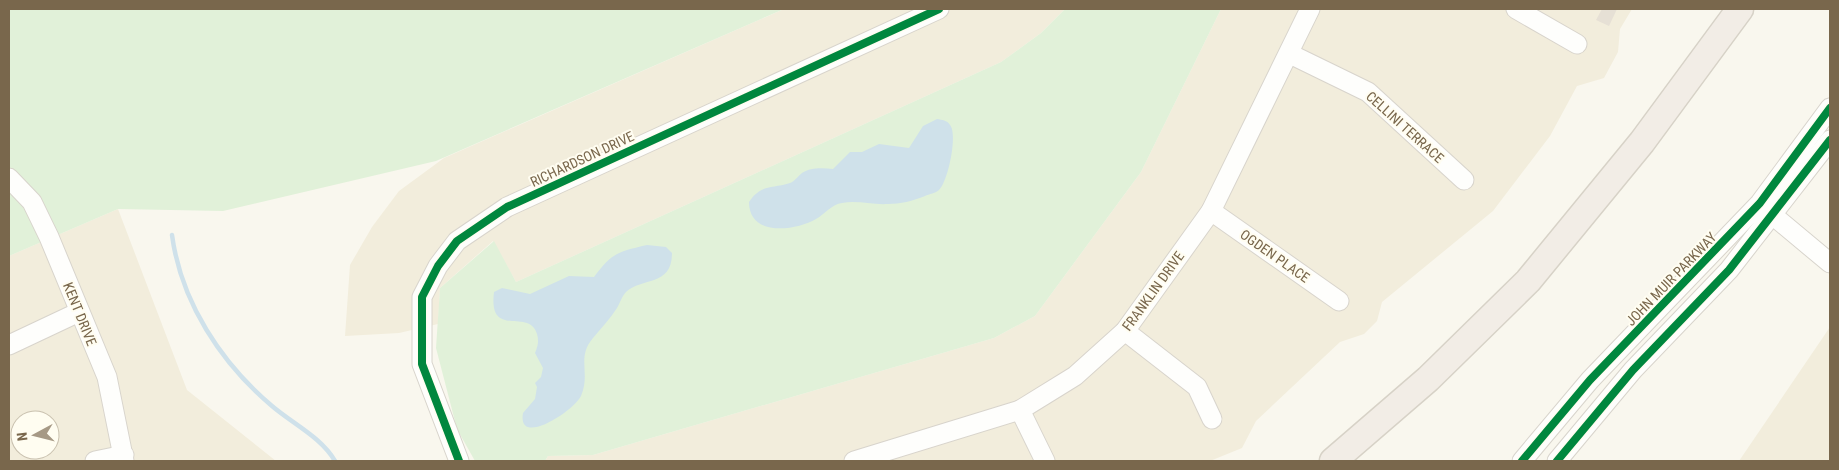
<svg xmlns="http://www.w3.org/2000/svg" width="1839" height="470" font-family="'Roboto Condensed',sans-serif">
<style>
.residential{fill:#f2eddc;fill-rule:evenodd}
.green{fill:#e1f1d9}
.water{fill:#cfe1ea}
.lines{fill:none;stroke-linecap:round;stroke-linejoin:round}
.stream{stroke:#cfe1ea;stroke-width:4.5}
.building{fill:#e6e0d5}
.minor-casing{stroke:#d8d4cc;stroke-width:21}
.highway-casing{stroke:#d7d2c7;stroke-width:29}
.minor{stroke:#fefefc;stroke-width:19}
.highway{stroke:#f2ede6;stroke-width:26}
.cycleway-casing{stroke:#fffdf1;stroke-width:11}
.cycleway{stroke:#00873e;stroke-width:8}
.labels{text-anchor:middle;stroke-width:4;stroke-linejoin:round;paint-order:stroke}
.street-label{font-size:14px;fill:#79674c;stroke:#fffdf1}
</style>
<rect width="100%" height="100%" fill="#f9f7ee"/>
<!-- residential -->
<g class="residential">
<path d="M784 9H1065L1041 33 1001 62 516 282 493 241 440 288 438 324 399 333 345 336 350 265 372 227 399 191 444 158Z"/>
<path d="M1221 9H1632L1620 29 1618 52 1604 78 1577 86 1550 136 1493 211 1382 302 1377 321 1364 334 1340 342 1256 421 1242 448 1210 461H545L548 456 593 455 994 338 1035 316 1141 172Z"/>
<path d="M118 209 187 390 276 461H9V256ZM20 420H50V450H20Z"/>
<path d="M1830 327V461H1739Z"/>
</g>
<!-- green -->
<g class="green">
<path d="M9 9H784L436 161 223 211 118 209 9 256Z"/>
<path d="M1065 9H1221L1141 172 1035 316 994 338 593 455 548 456 545 461H475L457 429 436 348 440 288 494 241 516 282 1001 62 1041 33Z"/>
</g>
<!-- water -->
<g class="water">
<path d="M937 119C942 120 947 120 950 125 958 134 948 182 939 190 936 193 929 194 925 196 913 201 900 204 888 204 872 205 857 200 842 203 832 204 825 214 816 219 795 231 749 237 749 202 761 184 771 189 790 183 795 181 797 177 802 173 811 167 823 168 833 169L850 152H862L879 144 909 148 923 126Z"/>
<path d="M647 245 666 247 672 253C672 287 642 277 626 292 622 296 620 303 617 308 610 319 601 328 593 338 576 358 591 373 581 396 574 411 517 448 523 413L535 399 537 387 535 383 541 377 543 368 535 353C538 346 539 341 537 334 529 307 488 340 494 292L502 288 530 294 569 276 594 277C612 253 617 252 647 245Z"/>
</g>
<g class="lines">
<!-- stream -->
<path class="stream" d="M172 235C181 302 221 363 272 406 293 424 321 437 335 461"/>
</g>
<!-- building -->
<path class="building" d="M1602 9H1617L1609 26 1596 20Z"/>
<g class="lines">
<!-- minor casing -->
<g class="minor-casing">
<g id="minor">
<path d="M1516 9 1577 44"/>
<path d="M1290 54 1368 92 1464 180"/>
<path d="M9 178 32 202 49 237 107 377 124 461"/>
<path d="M1764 208 1830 263"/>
<path d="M1211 211 1339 301"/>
<path d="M1125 331 1197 387 1212 419"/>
<path d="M9 345 79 312"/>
<path d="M1020 410 1045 461"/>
<path d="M95 461 124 455"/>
<path d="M459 461 422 364V297L438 266 457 241 507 207 939 9"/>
<path d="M854 461 1020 410 1075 376 1125 331 1211 211 1310 9"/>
<path d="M1522 461 1590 380 1760 203 1830 108"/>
<path d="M1557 461 1633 370 1729 270 1830 140"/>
</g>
</g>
<!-- highway casing -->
<g class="highway-casing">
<path id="highway" d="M1333 461 1428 379 1528 281 1642 142 1740 9"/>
</g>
<!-- minor -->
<use href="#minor" class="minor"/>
<!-- highway -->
<use href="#highway" class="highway"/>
<!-- cycleway casing -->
<g class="cycleway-casing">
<g id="cycleway">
<path d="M459 461 422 364V297L438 266 457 241 507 207 939 9"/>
<path d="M1522 461 1590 380 1760 203 1830 108"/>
<path d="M1557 461 1633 370 1729 270 1830 140"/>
</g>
</g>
<!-- cycleway -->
<use href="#cycleway" class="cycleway"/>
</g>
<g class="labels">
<!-- street labels -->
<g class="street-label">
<text transform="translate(1405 127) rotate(42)" y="5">CELLINI TERRACE</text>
<text transform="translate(582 159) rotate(-25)" y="5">RICHARDSON DRIVE</text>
<text transform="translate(1275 256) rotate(35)" y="5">OGDEN PLACE</text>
<text transform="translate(1671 279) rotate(-46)" y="5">JOHN MUIR PARKWAY</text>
<text transform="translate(1153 291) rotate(-54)" y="5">FRANKLIN DRIVE</text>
<text transform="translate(80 314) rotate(68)" y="5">KENT DRIVE</text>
</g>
</g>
<!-- border -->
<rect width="1839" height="470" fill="none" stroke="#79674c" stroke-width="20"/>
<!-- north arrow -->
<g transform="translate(35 435) rotate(263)"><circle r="24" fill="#fffdf1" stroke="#c9c1af"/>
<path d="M0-4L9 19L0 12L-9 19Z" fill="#a69985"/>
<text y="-8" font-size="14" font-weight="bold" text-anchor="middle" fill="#79674c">N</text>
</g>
</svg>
